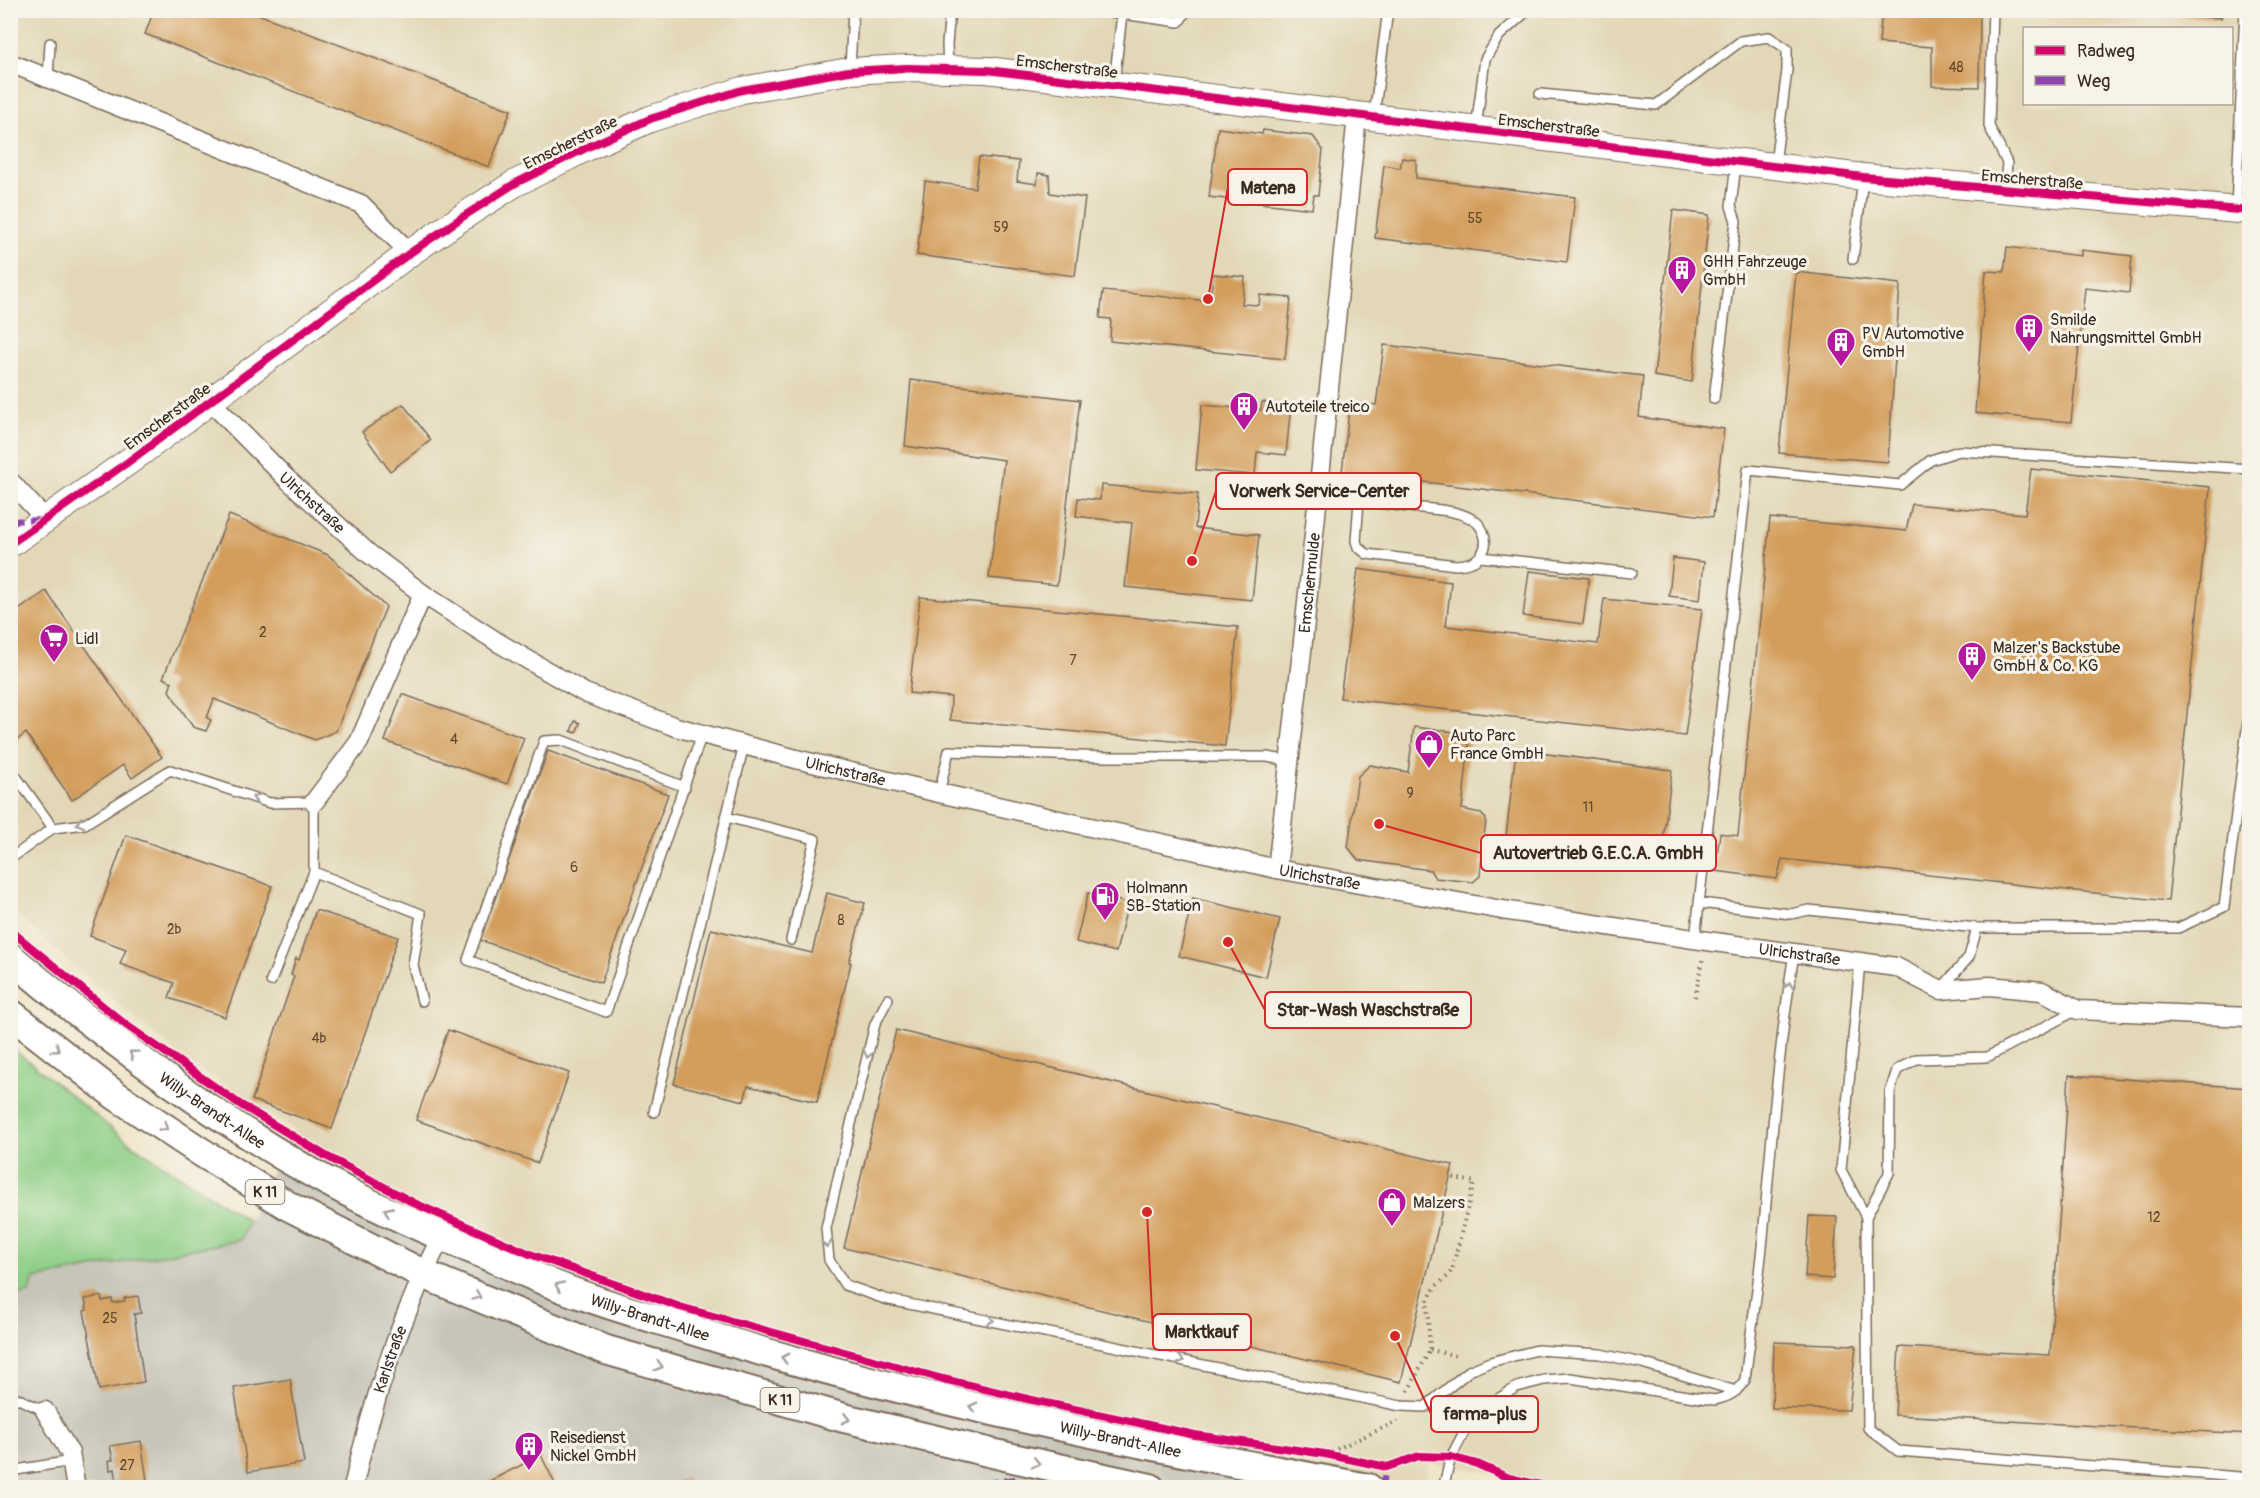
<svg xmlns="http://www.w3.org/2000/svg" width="2260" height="1498" font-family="Pangolin,sans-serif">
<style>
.built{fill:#e2d7b7;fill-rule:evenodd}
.industrial{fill:#c7c5b8}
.green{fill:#8ecf87;stroke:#647c52;stroke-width:1.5}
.building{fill:#d39e5b}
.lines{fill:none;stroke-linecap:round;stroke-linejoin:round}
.lane-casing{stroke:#7a6b5a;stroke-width:12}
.street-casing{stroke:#7a6b5a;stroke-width:21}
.secondary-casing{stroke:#7a6b5a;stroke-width:28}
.primary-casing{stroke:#7a6b5a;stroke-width:32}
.path{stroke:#7a6b5a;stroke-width:4;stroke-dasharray:1.5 4.5;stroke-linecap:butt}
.lane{stroke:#fff;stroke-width:9}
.street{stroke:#fff;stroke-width:18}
.secondary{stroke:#fff;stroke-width:26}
.primary{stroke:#fff;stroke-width:28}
.quiet{stroke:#8e44ad;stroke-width:6;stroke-dasharray:12 6;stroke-linecap:butt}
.cycleway-casing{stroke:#f7f3e8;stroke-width:11}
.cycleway{stroke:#d6006c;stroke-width:8}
.oneway{stroke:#a79f9a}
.labels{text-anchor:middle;stroke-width:6;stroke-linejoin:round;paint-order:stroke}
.number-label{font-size:14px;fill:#61472d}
.shield{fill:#f7f3e8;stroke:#73665b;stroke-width:1.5}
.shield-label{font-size:15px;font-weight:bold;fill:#3b2a1e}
.street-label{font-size:16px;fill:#3b2a1e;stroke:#f7f3e8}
.poi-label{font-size:16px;fill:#3b2a1e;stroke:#f7f3e8;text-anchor:start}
.leader{fill:none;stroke:#d62828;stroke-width:2}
.callout-dot{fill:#d62828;stroke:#f7f3e8;stroke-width:2}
.callout{fill:#f7f3e8;stroke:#d62828;stroke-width:2}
.callout-label{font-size:18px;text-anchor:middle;font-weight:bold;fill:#3b2a1e}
</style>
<rect width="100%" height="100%" fill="#f7f3e8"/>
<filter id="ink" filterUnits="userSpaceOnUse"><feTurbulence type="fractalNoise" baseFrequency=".0167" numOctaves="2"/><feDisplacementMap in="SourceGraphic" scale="12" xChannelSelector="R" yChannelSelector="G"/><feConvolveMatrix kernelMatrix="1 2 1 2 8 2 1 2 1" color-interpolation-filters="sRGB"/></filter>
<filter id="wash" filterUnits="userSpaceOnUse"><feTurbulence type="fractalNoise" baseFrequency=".008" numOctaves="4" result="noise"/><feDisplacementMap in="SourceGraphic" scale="24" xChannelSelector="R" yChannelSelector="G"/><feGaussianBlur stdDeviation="1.35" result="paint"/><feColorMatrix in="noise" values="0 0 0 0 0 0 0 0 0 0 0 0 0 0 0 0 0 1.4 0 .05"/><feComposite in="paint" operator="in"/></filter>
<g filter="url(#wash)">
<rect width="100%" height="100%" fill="#efe4c8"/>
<!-- built -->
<path class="built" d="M11 11H2249V1487L1546 1488 1508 1475 1429 1463 1425 1487H1338L741 1354 276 1163 295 1130 182 1058 78 970 11 909ZM2024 28H2232V104H2024Z"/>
<!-- industrial -->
<path class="industrial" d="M276 1163 556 1294 1338 1487H11L10 1296 29 1293 33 1279 240 1240Z"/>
<!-- green -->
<path class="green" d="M11 1047 131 1144 249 1221 240 1240 34 1279 29 1293 11 1296Z"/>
<g id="blocks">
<!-- building -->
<g class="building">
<path d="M154 10H247L511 110 489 167 145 34Z"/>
<path d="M1659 10H1681L1680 15Z"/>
<path d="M1882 10 1890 12V10H1967V12L1980 14 1979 87 1932 86V47L1879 43Z"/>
<path d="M2110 10H2167V14L2110 12Z"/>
<path d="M2182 10H2221V18L2182 16Z"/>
<path d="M1218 128 1262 134 1263 130 1313 136 1323 150 1318 195H1314L1312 209 1209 197Z"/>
<path d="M979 157 1019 161 1017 181 1037 184 1038 173 1049 175 1050 193 1085 198 1075 276 917 255 925 181 975 188Z"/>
<path d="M1402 158 1416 160V178L1575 197 1567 262 1375 238 1384 165 1400 168Z"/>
<path d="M1673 210 1709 215 1692 382 1654 376Z"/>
<path d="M2007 247 2081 256V250L2132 256 2129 293 2085 288 2071 422 1975 413 1986 271 2004 272Z"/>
<path d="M1796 272 1900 284 1888 462 1779 453Z"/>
<path d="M1213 274 1245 277 1242 304 1259 305 1260 295 1291 298 1285 359 1110 341 1111 319 1100 318 1103 291 1210 301Z"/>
<path d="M1384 345 1643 376 1639 417 1724 429 1713 517 1342 472 1350 402 1376 405Z"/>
<path d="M911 380 1080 400 1057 585 989 578 1004 460 905 446Z"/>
<path d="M1262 402 1291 405 1286 455 1257 452 1255 475 1196 470 1202 405 1261 410Z"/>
<path d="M403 404 431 440 390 471 362 432Z"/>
<path d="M2031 469 2210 487 2168 901 1782 859 1777 879 1715 871 1720 833 1738 836 1770 518 1906 531 1912 504 2025 514Z"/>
<path d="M1101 485 1198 494 1195 528 1259 535 1252 600 1125 587 1132 523 1076 516 1078 498 1100 500Z"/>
<path d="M229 515 328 555 386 607 336 731 315 740 214 699 207 718 211 720 206 731 193 727 169 691 172 682 163 678Z"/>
<path d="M1673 558 1704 562 1700 600 1669 596Z"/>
<path d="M1358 569 1451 582 1446 626 1598 644 1604 599 1702 609 1685 736 1340 698Z"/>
<path d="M1529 571 1589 578 1583 624 1523 616Z"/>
<path d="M46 591 162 757 132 778 123 765 72 800 26 733 13 743 10 739V616Z"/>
<path d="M920 597 1238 627 1225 746 950 720 951 697 909 693Z"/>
<path d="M402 694 524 738 507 784 385 741Z"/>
<path d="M575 721 580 723 576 733 571 731Z"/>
<path d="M1414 727 1470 734 1462 809 1480 813 1486 819 1480 876 1473 882 1435 878 1430 870 1358 860 1348 847 1358 776 1370 765 1408 772Z"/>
<path d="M1516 750 1672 770 1660 863 1505 845Z"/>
<path d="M548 751 668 794 601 983 480 940Z"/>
<path d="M126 835 272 886 225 1017 169 998 174 983 120 964 126 949 90 936Z"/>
<path d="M827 893 865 903 849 962 851 963 817 1102 748 1086 744 1101 674 1084 711 929 812 953Z"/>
<path d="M1088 893 1128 903 1116 952 1076 942Z"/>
<path d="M1193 898 1280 919 1266 977 1179 956Z"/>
<path d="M316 910 398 937 332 1129 252 1100 294 976 291 975 296 958 299 960Z"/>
<path d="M448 1030 569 1073 538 1163 416 1120Z"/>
<path d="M896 1030 1453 1165 1401 1382 844 1248Z"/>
<path d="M2069 1075 2250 1088V1434L1895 1415 1899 1347 2050 1355Z"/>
<path d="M1809 1216 1837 1217 1833 1279 1805 1277Z"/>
<path d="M101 1296 102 1301 112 1299 113 1303 125 1301 124 1298 138 1296 141 1313 134 1314 144 1382 99 1390 84 1311 87 1310 85 1299Z"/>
<path d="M1774 1342 1856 1345 1849 1410 1772 1408Z"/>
<path d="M290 1379 304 1463 248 1472 234 1388Z"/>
<path d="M141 1441 147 1480 117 1485 115 1469 110 1470 109 1460H113L110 1446Z"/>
<path d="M541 1455 557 1488H476Z"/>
<path d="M686 1478 690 1488H666Z"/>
</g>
</g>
</g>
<g filter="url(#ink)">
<use href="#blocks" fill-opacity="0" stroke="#7a6b5a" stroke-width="1.5"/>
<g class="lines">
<!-- lane casing -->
<g class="lane-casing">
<g id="lane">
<path d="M1099 10 1122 14"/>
<path d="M1993 10 1989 126 2007 163 2005 188"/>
<path d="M850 68 853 10"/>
<path d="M948 68 947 44 950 10"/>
<path d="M48 78 50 43"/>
<path d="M1114 83 1122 14 1179 22 1187 10"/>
<path d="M1540 94 1656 105 1741 41 1769 37 1787 49V70L1775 164"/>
<path d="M1374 116 1388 10"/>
<path d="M1476 128 1485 59 1499 36 1528 10"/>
<path d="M2236 208 2245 10"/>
<path d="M1853 259 1863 179"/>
<path d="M1714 399 1736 221 1731 206 1736 164"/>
<path d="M1317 496C1348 500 1378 503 1409 507 1429 509 1454 509 1472 519 1484 526 1490 543 1481 555 1475 563 1466 564 1456 565L1367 554 1358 547 1356 541 1359 501"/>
<path d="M1480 557 1632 573"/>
<path d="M10 768 53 828 10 859"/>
<path d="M685 787 561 740 544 741 468 960 606 1012 702 734"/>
<path d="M939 793 949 751 1105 757H1267L1290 761"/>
<path d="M726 817 815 839 791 940"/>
<path d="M53 828 85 824 170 770 270 803 314 802V872L421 914 413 965 422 1001"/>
<path d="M1700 903 1791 914 1809 910 1977 928H2178L2224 907 2250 706"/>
<path d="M1695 939 1748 470 1900 485 1931 460 1959 451 2250 469"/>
<path d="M1860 962 1841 1170 1866 1217 1868 1428 1898 1451 2240 1477"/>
<path d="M271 981 314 872"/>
<path d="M1941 989 1969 957 1977 928"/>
<path d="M888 999 875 1024 826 1228 829 1260 845 1285 885 1299 1401 1406 1425 1407 1469 1371 1490 1362 1537 1350 1600 1354 1642 1363 1736 1391"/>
<path d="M654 1112 744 745"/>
<path d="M1866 1217 1889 1173 1890 1092 1897 1070 1916 1059 1987 1057 2077 1010"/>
<path d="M10 1395 45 1411"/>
<path d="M10 1471 72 1461"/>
<path d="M1443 1488 1451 1457 1464 1432 1480 1410 1517 1387 1544 1380 1570 1378 1714 1400C1729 1397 1736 1393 1745 1380 1751 1329 1760 1277 1764 1226 1772 1135 1779 1044 1794 954"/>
</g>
</g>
<!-- street casing -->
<g class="street-casing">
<g id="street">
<path d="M10 63 361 204 410 253"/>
<path id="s1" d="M210 401 286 478 368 553 423 594 499 643 585 693 676 727 800 760 939 793 1277 869 1502 910 1707 941 1896 967 1941 990 1989 986 2042 991 2078 1010 2250 1017"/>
<path d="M10 481 46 520"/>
<path d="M314 802 359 742 423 594"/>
<path id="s2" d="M1277 869 1302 651 1357 116"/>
<path d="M45 1411 70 1453 76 1488"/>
<path id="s3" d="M353 1488C373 1397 400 1320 441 1237"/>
</g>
</g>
<!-- secondary casing -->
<g class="secondary-casing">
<path id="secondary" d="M10 544 128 462 410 253 464 216 514 184 590 146 650 119 742 90 849 71 907 68 987 70 1863 177 2250 211"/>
</g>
<!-- primary casing -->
<g class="primary-casing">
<g id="primary">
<path id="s4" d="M10 957C103 1035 200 1108 305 1169 368 1205 434 1234 500 1261 527 1273 554 1286 582 1295 617 1308 653 1318 688 1329 911 1399 1139 1445 1368 1488"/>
<path d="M10 1013 115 1095 201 1152 290 1207 423 1274 606 1350 844 1418 1013 1458 1150 1488"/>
</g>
</g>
<!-- path -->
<g class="path">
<path d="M1695 997 1703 957"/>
<path d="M1430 1350 1458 1356"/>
<path d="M1408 1391 1430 1350 1427 1302 1435 1287 1448 1276 1452 1270 1474 1182 1450 1177"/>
<path d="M1326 1454 1398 1421"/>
</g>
<!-- lane -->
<use href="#lane" class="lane"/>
<!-- street -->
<use href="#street" class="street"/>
<!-- secondary -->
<use href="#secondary" class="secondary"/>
<!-- primary -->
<use href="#primary" class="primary"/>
<!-- quiet -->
<g class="quiet">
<path d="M10 521 40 520"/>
<path d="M10 779 16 775"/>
<path d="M950 1488 1016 1479"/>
<path d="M1382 1488 1387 1467"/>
</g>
<!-- cycleway casing -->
<g class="cycleway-casing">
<g id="cycleway">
<path d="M10 544 128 462 410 253 464 216 514 184 590 146 650 119 742 90 849 71 907 68 987 70 1863 177 2250 211"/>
<path d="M10 930 126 1025 241 1105 326 1156 416 1204 530 1254 680 1307 943 1379 1032 1400 1195 1435 1325 1454 1387 1467 1419 1456 1451 1457 1477 1464 1509 1478 1554 1488"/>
</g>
</g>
<!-- cycleway -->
<use href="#cycleway" class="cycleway"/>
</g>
<!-- one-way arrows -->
<defs><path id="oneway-chevron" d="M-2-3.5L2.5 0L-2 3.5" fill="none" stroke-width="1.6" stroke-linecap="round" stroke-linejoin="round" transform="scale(1.5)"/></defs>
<g class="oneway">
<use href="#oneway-chevron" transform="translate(256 798) rotate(-162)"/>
<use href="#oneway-chevron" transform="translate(80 823) rotate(165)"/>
<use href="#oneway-chevron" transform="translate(1789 986) rotate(-81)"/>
<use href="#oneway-chevron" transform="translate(56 1049) rotate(37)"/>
<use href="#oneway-chevron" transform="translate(133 1054) rotate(-143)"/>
<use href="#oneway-chevron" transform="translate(868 1054) rotate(104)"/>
<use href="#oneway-chevron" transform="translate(164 1127) rotate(34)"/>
<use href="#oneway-chevron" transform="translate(388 1211) rotate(-155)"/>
<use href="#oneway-chevron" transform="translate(827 1244) rotate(84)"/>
<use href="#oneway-chevron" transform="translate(559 1286) rotate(-157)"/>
<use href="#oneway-chevron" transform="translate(477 1296) rotate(23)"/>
<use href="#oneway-chevron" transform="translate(990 1320) rotate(12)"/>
<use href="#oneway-chevron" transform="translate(785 1358) rotate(-165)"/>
<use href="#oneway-chevron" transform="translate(1180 1360) rotate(12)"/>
<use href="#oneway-chevron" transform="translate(659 1366) rotate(16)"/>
<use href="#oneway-chevron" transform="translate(973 1407) rotate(-167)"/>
<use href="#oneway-chevron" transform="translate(846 1419) rotate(14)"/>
<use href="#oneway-chevron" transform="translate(1036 1463) rotate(12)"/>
</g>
</g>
<!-- icons -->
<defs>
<g id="building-pin" transform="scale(1.5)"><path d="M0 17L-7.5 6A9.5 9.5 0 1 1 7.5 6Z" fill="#b5179e" stroke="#f7f3e8"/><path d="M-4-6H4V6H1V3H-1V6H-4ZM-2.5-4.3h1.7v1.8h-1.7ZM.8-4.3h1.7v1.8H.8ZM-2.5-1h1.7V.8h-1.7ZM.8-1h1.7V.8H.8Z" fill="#fff"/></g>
<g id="supermarket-pin" transform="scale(1.5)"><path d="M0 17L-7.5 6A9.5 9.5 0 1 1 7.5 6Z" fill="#b5179e" stroke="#f7f3e8"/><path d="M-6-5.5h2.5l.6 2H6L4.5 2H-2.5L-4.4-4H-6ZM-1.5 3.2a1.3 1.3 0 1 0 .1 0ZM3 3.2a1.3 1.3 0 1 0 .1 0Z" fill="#fff"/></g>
<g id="shop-pin" transform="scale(1.5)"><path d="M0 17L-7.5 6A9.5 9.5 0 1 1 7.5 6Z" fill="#b5179e" stroke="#f7f3e8"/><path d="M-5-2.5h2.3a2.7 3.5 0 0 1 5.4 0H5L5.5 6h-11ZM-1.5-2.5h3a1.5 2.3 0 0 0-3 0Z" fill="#fff"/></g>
<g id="fuel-pin" transform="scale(1.5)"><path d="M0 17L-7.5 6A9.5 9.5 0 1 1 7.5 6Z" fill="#b5179e" stroke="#f7f3e8"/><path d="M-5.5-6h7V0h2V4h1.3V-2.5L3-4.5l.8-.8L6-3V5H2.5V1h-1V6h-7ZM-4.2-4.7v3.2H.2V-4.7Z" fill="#fff"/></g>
</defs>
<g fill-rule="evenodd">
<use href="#building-pin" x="1682" y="270"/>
<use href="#building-pin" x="2029" y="328"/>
<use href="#building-pin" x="1841" y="342"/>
<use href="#building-pin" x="1244" y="406"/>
<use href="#supermarket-pin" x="54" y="638"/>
<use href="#building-pin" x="1972" y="656"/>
<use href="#shop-pin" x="1429" y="744"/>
<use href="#fuel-pin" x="1105" y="896"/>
<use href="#shop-pin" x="1392" y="1202"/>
<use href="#building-pin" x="529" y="1446"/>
</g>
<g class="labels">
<!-- number labels -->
<g class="number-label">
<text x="1956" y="72">48</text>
<text x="1475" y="223">55</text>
<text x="1001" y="232">59</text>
<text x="263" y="637">2</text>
<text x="1073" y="665">7</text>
<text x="454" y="744">4</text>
<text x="1410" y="798">9</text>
<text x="1588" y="812">11</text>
<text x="574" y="872">6</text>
<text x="841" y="925">8</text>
<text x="174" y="934">2b</text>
<text x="319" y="1043">4b</text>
<text x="2154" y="1222">12</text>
<text x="110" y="1323">25</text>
<text x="127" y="1470">27</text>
</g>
<!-- shield labels -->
<g class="shield">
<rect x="245.5" y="1180" width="39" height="24" rx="4.5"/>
<rect x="760.5" y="1388" width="39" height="24" rx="4.5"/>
</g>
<g class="shield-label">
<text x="265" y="1197">K 11</text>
<text x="780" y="1405">K 11</text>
</g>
<!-- street labels -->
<g class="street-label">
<text transform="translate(1067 66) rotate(7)" y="6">Emscherstraße</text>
<text transform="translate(1549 125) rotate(7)" y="6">Emscherstraße</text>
<text transform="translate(570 142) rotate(-26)" y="6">Emscherstraße</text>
<text transform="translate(2032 179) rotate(5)" y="6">Emscherstraße</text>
<text transform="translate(167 416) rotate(-36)" y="6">Emscherstraße</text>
<text dy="6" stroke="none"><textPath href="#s1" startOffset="144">Ulrichstraße</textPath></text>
<text dy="6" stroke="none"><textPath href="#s2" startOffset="288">Emschermulde</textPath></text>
<text dy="6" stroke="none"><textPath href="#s1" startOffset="750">Ulrichstraße</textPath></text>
<text dy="6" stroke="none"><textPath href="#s1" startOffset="1236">Ulrichstraße</textPath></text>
<text dy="6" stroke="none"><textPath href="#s1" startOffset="1722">Ulrichstraße</textPath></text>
<text dy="6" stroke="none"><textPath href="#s4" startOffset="254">Willy-Brandt-Allee</textPath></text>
<text dy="6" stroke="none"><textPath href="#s4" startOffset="740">Willy-Brandt-Allee</textPath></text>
<text dy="6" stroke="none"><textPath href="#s3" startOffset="134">Karlstraße</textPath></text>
<text dy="6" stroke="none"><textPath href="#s4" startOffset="1226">Willy-Brandt-Allee</textPath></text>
</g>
<!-- poi labels -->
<g class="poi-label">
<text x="1703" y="267">GHH Fahrzeuge<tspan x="1703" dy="18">GmbH</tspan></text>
<text x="2050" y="325">Smilde<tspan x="2050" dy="18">Nahrungsmittel GmbH</tspan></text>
<text x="1862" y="339">PV Automotive<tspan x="1862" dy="18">GmbH</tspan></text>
<text x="1265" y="412">Autoteile treico</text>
<text x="75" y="644">Lidl</text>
<text x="1993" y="653">Malzer's Backstube<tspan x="1993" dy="18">GmbH &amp; Co. KG</tspan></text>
<text x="1450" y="741">Auto Parc<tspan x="1450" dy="18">France GmbH</tspan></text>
<text x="1126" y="893">Holmann<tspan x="1126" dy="18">SB-Station</tspan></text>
<text x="1413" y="1208">Malzers</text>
<text x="550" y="1443">Reisedienst<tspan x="550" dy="18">Nickel GmbH</tspan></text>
</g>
</g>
<!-- callouts -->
<path class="leader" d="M1208 299L1228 187M1192 561L1216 491M1379 824L1481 853M1228 942L1265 1010M1147 1212L1153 1332M1395 1336L1431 1414"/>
<g class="callout-dot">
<circle cx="1208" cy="299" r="6"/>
<circle cx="1192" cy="561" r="6"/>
<circle cx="1379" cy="824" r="6"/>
<circle cx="1228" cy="942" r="6"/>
<circle cx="1147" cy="1212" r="6"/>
<circle cx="1395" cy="1336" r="6"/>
</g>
<g class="callout">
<rect x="1228" y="169" width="79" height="36" rx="6"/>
<rect x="1216" y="473" width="205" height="36" rx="6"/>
<rect x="1481" y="835" width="235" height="36" rx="6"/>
<rect x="1265" y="992" width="206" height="36" rx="6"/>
<rect x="1153" y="1314" width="98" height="36" rx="6"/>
<rect x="1431" y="1396" width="107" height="36" rx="6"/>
</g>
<g class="callout-label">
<text x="1268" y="194">Matena</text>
<text x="1319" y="497">Vorwerk Service-Center</text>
<text x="1598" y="859">Autovertrieb G.E.C.A. GmbH</text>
<text x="1368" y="1016">Star-Wash Waschstraße</text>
<text x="1202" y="1338">Marktkauf</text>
<text x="1485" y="1420">farma-plus</text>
</g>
<!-- margin -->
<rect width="2260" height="1498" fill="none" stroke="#f7f3e8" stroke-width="36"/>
<!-- legend -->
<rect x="2023" y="27" width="210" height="78" fill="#f7f3e8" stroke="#aca397" stroke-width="1.5"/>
<rect x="2035" y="46" width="30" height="9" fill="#d6006c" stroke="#aca397" stroke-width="1.5"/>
<text x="2077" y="57" font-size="18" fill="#3b2a1e">Radweg</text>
<rect x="2035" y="76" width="30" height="9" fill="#8e44ad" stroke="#aca397" stroke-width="1.5"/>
<text x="2077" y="87" font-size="18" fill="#3b2a1e">Weg</text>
</svg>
